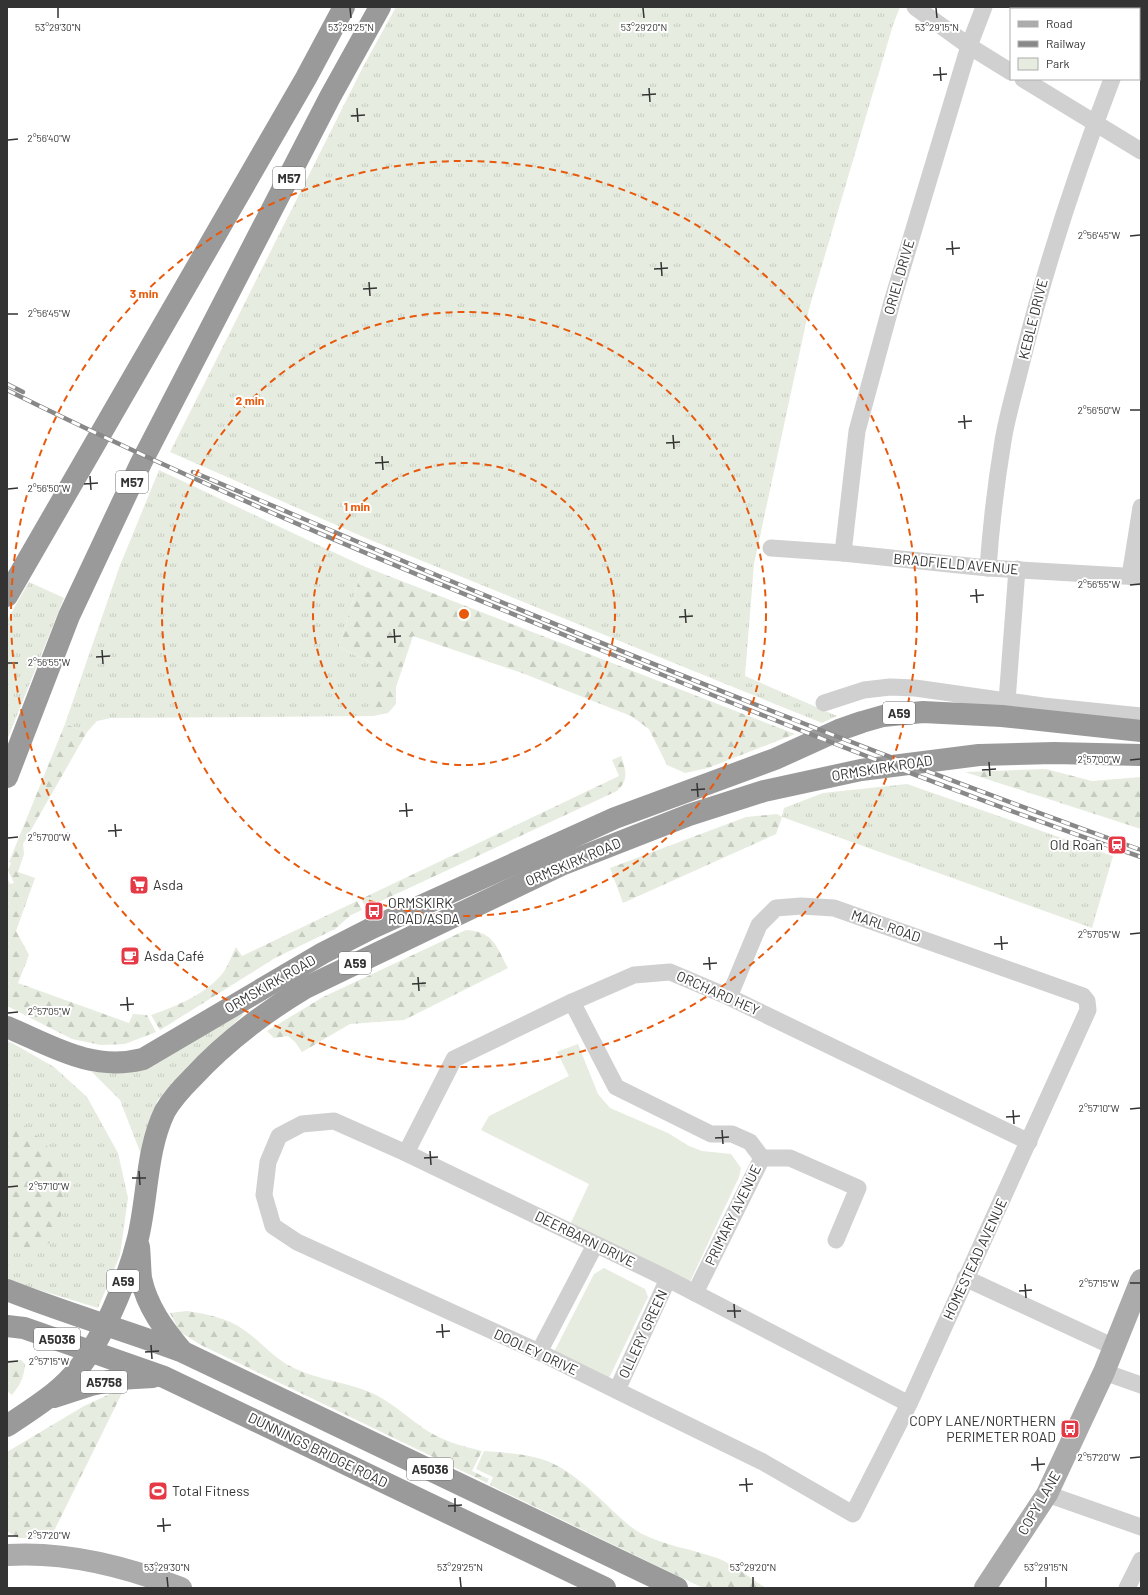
<svg xmlns="http://www.w3.org/2000/svg" width="1148" height="1595" font-family="Barlow,sans-serif">
<style>
.grass{fill:url(#grass-tufts)}
.forest{fill:url(#forest-firs)}
.park{fill:#e6ecdf}
.lines{fill:none;stroke-linecap:round;stroke-linejoin:round}
.minor{stroke:#d0d0d0;stroke-width:17}
.major{stroke:#ababab;stroke-width:22}
.highway{stroke:#9a9a9a;stroke-width:22}
.rail-casing{stroke:#888;stroke-width:4.5}
.rail{stroke:#fff;stroke-width:3;stroke-dasharray:9;stroke-linecap:butt}
.ticks{fill:none;stroke:#333;stroke-width:1.5}
.ring{fill:none;stroke:#e8590c;stroke-width:2;stroke-dasharray:7 5}
.labels{text-anchor:middle;stroke-width:4;stroke-linejoin:round;paint-order:stroke}
.shield{fill:#fff;stroke:#707070;stroke-width:1}
.shield-label{font-size:13px;font-weight:bold;fill:#333}
.street-label{font-size:14px;fill:#333;stroke:#fff}
.poi-label{font-size:14px;fill:#333;stroke:#fff;text-anchor:start}
.ticks-label{font-size:10px;text-anchor:middle;fill:#333;stroke:#fff;stroke-width:4;stroke-linejoin:round;paint-order:stroke}
.centre{fill:#e8590c;stroke:#fff;stroke-width:2}
.ring-label{font-size:12px;text-anchor:middle;font-weight:bold;fill:#e8590c;stroke:#fff;stroke-width:4;stroke-linejoin:round;paint-order:stroke}
</style>
<defs>
<pattern id="grass-tufts" width="24" height="20" patternUnits="userSpaceOnUse"><rect width="24" height="20" fill="#e6ecdf"/><path d="M3 7l-1-3M5 7V3M7 7l1-3M15 17l-1-3M17 17v-4M19 17l1-3" fill="none" stroke="#c6cbc0"/></pattern>
<pattern id="forest-firs" width="22" height="20" patternUnits="userSpaceOnUse"><rect width="22" height="20" fill="#e6ecdf"/><path d="M5 1l3.5 6h-7zM16 11l3.5 6h-7z" fill="#c6cbc0"/></pattern>
</defs>
<rect width="100%" height="100%" fill="#fff"/>
<!-- grass -->
<g class="grass">
<path d="M396 7H900L893 25 809 309 754 564 745 676 837 716 822 723 368 539 170 452 363 67Z"/>
<path d="M159 470 363 566 339 647 373 664V716L111 718 97 721 87 732 65 724 119 568Z"/>
<path d="M29 582 64 598 7 740V620Z"/>
<path d="M907 784 1113 856 1092 928 782 817 784 808 823 793Z"/>
<path d="M238 1008 243 1015 188 1066 157 1101 142 1157 120 1100 92 1072 122 1070Z"/>
<path d="M7 1041 14 1044 54 1067 87 1097 118 1153 128 1198 120 1255 98 1308 7 1280Z"/>
</g>
<!-- forest -->
<g class="forest">
<path d="M363 566 795 734 708 768 685 773 667 765 649 729 631 716 522 673 413 636 396 687V704L388 713 373 716V664L339 647Z"/>
<path d="M65 724 87 732 23 844 24 854 18 872 35 878 16 931 29 955 18 983 129 1023 133 1014 147 1015 156 1032 125 1044 101 1045 72 1039 7 1006V878L10 884 14 883 8 870 11 863 9 862Z"/>
<path d="M621 756C626 770 629 780 617 791L366 908 361 899 619 776 612 760Z"/>
<path d="M1046 769 1092 781 1141 777V829L965 772Z"/>
<path d="M777 814 782 817 776 834 623 903 610 868 746 817Z"/>
<path d="M357 901 362 910 351 915 335 929 275 958 160 1030 151 1015C177 1006 209 993 225 970 229 963 232 955 236 947L242 956Z"/>
<path d="M466 930C494 932 496 946 508 968L404 1020 350 1024 302 1052 295 1042 288 1036 274 1038 267 1031 323 997Z"/>
<path d="M7 1113C24 1126 48 1141 57 1161 68 1182 64 1206 58 1227 56 1233 55 1240 49 1243 43 1247 14 1249 7 1247Z"/>
<path d="M187 1311C207 1314 228 1318 244 1330 261 1341 273 1358 292 1367 319 1381 351 1382 378 1396 394 1405 408 1417 423 1428 440 1440 461 1446 482 1451L472 1471 489 1479 487 1483 201 1345 180 1332 170 1313Z"/>
<path d="M7 1360H21L25 1364C24 1377 20 1385 12 1395L7 1391Z"/>
<path d="M125 1387 50 1539 18 1538 7 1531V1452L84 1406Z"/>
<path d="M484 1451C538 1455 555 1457 596 1495 611 1508 624 1524 642 1534 666 1546 692 1549 717 1558 734 1564 751 1579 766 1588H703L490 1485 493 1477 476 1469Z"/>
</g>
<!-- park -->
<g class="park">
<path d="M578 1044 598 1094 610 1108 668 1133 689 1146 702 1151 731 1154 741 1168 739 1177 689 1284 569 1227 589 1184 481 1130 489 1116 569 1076 557 1052Z"/>
<path d="M604 1268 645 1289 648 1297 608 1380 553 1354 594 1274Z"/>
</g>
<g class="lines">
<!-- minor -->
<g class="minor">
<path d="M915 7 969 46 1011 72"/>
<path d="M1139 9 1140 7"/>
<path d="M1023 79 1141 151"/>
<path d="M771 548 843 553 988 568 1141 577"/>
<path d="M843 553 857 431 892 302 969 46 984 7"/>
<path d="M988 568C991 526 996 483 1003 441 1007 416 1015 390 1021 365 1045 267 1076 173 1112 79"/>
<path d="M1130 576 1141 507"/>
<path d="M1007 701 1017 569"/>
<path d="M824 703 864 690 890 687 915 688 1043 706 1141 716"/>
<path d="M729 997 759 925 776 908 801 906 834 908 1083 996 1087 1001 1088 1010 909 1404 853 1514 763 1462 630 1397 539 1352 297 1242 273 1226 264 1195 268 1162 279 1136 302 1124 334 1121 406 1153 668 1279 909 1404"/>
<path d="M572 1002 616 1087 711 1134H732L750 1142 762 1158 695 1293"/>
<path d="M406 1153 454 1059 572 1002 634 975 670 972 729 997 1029 1142"/>
<path d="M762 1158H790L858 1188 836 1240"/>
<path d="M965 1278 1114 1347"/>
<path d="M539 1352 595 1245"/>
<path d="M1104 1372 1141 1385"/>
<path d="M617 1390 668 1279"/>
<path d="M1047 1494 1141 1527"/>
<path d="M1127 1588 1141 1560"/>
</g>
<!-- major -->
<g class="major">
<path d="M7 1555C67 1551 125 1566 181 1588"/>
<path d="M985 1588 1047 1494 1104 1372 1141 1280"/>
</g>
<!-- highway -->
<g class="highway">
<path d="M7 596 306 78 344 7"/>
<path d="M7 777 69 616 141 463 330 97 380 7"/>
<path d="M7 1027C52 1046 92 1072 143 1059L323 953 372 928 615 818 775 759 839 730 862 722 883 716 923 712 1002 716 1141 731"/>
<path d="M139 1247C140 1257 140 1268 141 1278 147 1307 164 1329 182 1351"/>
<path d="M7 1290C65 1313 124 1330 183 1352L677 1588"/>
<path d="M7 1326 24 1328 164 1377 605 1588"/>
<path d="M54 1397 91 1385 118 1379 153 1377"/>
<path d="M7 1426C29 1411 54 1396 72 1376 101 1345 128 1279 138 1238 148 1196 146 1150 165 1111 172 1099 182 1088 192 1078 226 1041 262 1014 305 988L561 865 689 815 764 791 861 770 979 755 1054 753 1141 755"/>
</g>
<!-- rail casing -->
<g class="rail-casing">
<g id="rail">
<path d="M7 384 23 392"/>
<path d="M7 390C202 487 404 570 606 652 783 724 960 795 1141 857"/>
<path d="M193 472C272 505 350 539 429 572 664 670 901 764 1141 850"/>
</g>
</g>
<!-- rail -->
<use href="#rail" class="rail"/>
</g>
<!-- ticks -->
<path class="ticks" d="M58 8V18M350 8 351 18M643 8 644 18M936 8 937 18M940 67 941 81M933 75 947 74M649 88 650 102M642 95 656 94M357 108 358 122M351 116 365 115M8 140 18 139M1130 236 1140 235M952 241 953 255M946 249 960 248M661 262 662 276M654 269 668 268M369 282 370 296M363 289 377 288M8 314H18M1130 410H1140M964 415 965 429M958 422 972 421M673 435 674 449M666 443 680 442M382 456 383 470M375 463 389 462M90 476 91 490M84 484 98 483M8 489 18 488M1130 585 1140 584M976 589 977 603M970 596 984 595M685 609 686 623M679 617 693 616M394 629 395 643M387 637 401 636M102 650 103 664M96 657 110 656M8 663H18M1130 760 1140 759M989 762 990 776M982 770 996 769M697 783 698 797M691 790 705 789M406 803 407 817M399 811 413 810M115 824 116 837M108 831 122 830M8 838 18 837M1130 934 1140 933M1001 936 1002 950M994 944 1008 943M709 957 710 970M703 964 717 963M418 977 419 991M412 984 426 983M127 997 128 1011M120 1005 134 1004M8 1013 18 1012M1130 1109 1140 1108M1013 1110 1014 1124M1006 1117 1020 1116M722 1130 723 1144M715 1138 729 1137M430 1151 431 1165M424 1158 438 1157M139 1171 140 1185M132 1178H146M8 1187 18 1186M1130 1283H1140M1025 1284 1026 1298M1019 1291 1032 1290M734 1304 735 1318M727 1311H741M442 1324 443 1338M436 1332 450 1331M151 1345 152 1359M145 1352 159 1351M8 1362 18 1361M1037 1457 1038 1471M1130 1458 1140 1457M1031 1465 1045 1464M746 1478 747 1492M739 1485 753 1484M455 1498V1512M448 1506 462 1505M163 1518 164 1532M157 1526 171 1525M8 1536H18M167 1577 168 1587M460 1577 461 1587M753 1577V1587M1046 1577V1587"/>
<!-- distance rings -->
<g class="ring">
<circle cx="464" cy="614" r="151"/>
<circle cx="464" cy="614" r="302"/>
<circle cx="464" cy="614" r="453"/>
</g>
<!-- icons -->
<defs>
<g id="station-square" transform="scale(1)"><rect x="-9" y="-9" width="18" height="18" rx="4" fill="#e63946" stroke="#fff"/><path d="M-3-6H3Q5-6 5-4V2Q5 4 3 4L4.5 6H3L1.5 4h-3L-3 6H-4.5L-3 4Q-5 4-5 2V-4Q-5-6-3-6ZM-3.5-4v3h7v-3ZM-3.5 1v1.5H-2V1ZM2 1v1.5H3.5V1Z" fill="#fff"/></g>
<g id="supermarket-square" transform="scale(1)"><rect x="-9" y="-9" width="18" height="18" rx="4" fill="#e63946" stroke="#fff"/><path d="M-6-5.5h2.5l.6 2H6L4.5 2H-2.5L-4.4-4H-6ZM-1.5 3.2a1.3 1.3 0 1 0 .1 0ZM3 3.2a1.3 1.3 0 1 0 .1 0Z" fill="#fff"/></g>
<g id="bus-square" transform="scale(1)"><rect x="-9" y="-9" width="18" height="18" rx="4" fill="#e63946" stroke="#fff"/><path d="M-5-6H5V4H4V6H2V4H-2V6H-4V4H-5ZM-3.5-4V0h7V-4ZM-3.5 1.2v1.5H-2V1.2ZM2 1.2v1.5H3.5V1.2Z" fill="#fff"/></g>
<g id="cafe-square" transform="scale(1)"><rect x="-9" y="-9" width="18" height="18" rx="4" fill="#e63946" stroke="#fff"/><path d="M-5.5-4.5H6V0H3Q3 3.5 0 3.5H-2.5Q-5.5 3.5-5.5 0ZM3-3.2v2h1.7v-2ZM-6 4.5H4V6H-6Z" fill="#fff"/></g>
<g id="stadium-square" transform="scale(1)"><rect x="-9" y="-9" width="18" height="18" rx="4" fill="#e63946" stroke="#fff"/><path d="M0-5a6.5 5 0 1 0 0 10a6.5 5 0 1 0 0-10ZM-3.5-1.8h7v3.6h-7Z" fill="#fff"/></g>
</defs>
<g fill-rule="evenodd">
<use href="#station-square" x="1117" y="845"/>
<use href="#supermarket-square" x="139" y="885"/>
<use href="#bus-square" x="374" y="911"/>
<use href="#cafe-square" x="130" y="956"/>
<use href="#bus-square" x="1070" y="1429"/>
<use href="#stadium-square" x="158" y="1491"/>
</g>
<g class="labels">
<!-- shield labels -->
<g class="shield">
<rect x="273" y="167" width="32" height="22" rx="3"/>
<rect x="116" y="471" width="32" height="22" rx="3"/>
<rect x="883" y="702" width="32" height="22" rx="3"/>
<rect x="339" y="952" width="32" height="22" rx="3"/>
<rect x="107" y="1270" width="32" height="22" rx="3"/>
<rect x="34" y="1328" width="46" height="22" rx="3"/>
<rect x="81" y="1371" width="46" height="22" rx="3"/>
<rect x="407" y="1458" width="46" height="22" rx="3"/>
</g>
<g class="shield-label">
<text x="289" y="183">M57</text>
<text x="132" y="487">M57</text>
<text x="899" y="718">A59</text>
<text x="355" y="968">A59</text>
<text x="123" y="1286">A59</text>
<text x="57" y="1344">A5036</text>
<text x="104" y="1387">A5758</text>
<text x="430" y="1474">A5036</text>
</g>
<!-- street labels -->
<g class="street-label">
<text transform="translate(899 277) rotate(-74)" y="5">ORIEL DRIVE</text>
<text transform="translate(1033 319) rotate(-76)" y="5">KEBLE DRIVE</text>
<text transform="translate(956 564) rotate(5)" y="5">BRADFIELD AVENUE</text>
<text transform="translate(882 768) rotate(-9)" y="5">ORMSKIRK ROAD</text>
<text transform="translate(573 862) rotate(-23)" y="5">ORMSKIRK ROAD</text>
<text transform="translate(886 926) rotate(19)" y="5">MARL ROAD</text>
<text transform="translate(270 984) rotate(-30)" y="5">ORMSKIRK ROAD</text>
<text transform="translate(718 993) rotate(24)" y="5">ORCHARD HEY</text>
<text transform="translate(733 1215) rotate(-64)" y="5">PRIMARY AVENUE</text>
<text transform="translate(585 1239) rotate(26)" y="5">DEERBARN DRIVE</text>
<text transform="translate(975 1259) rotate(-65)" y="5">HOMESTEAD AVENUE</text>
<text transform="translate(643 1334) rotate(-65)" y="5">OLLERY GREEN</text>
<text transform="translate(536 1352) rotate(25)" y="5">DOOLEY DRIVE</text>
<text transform="translate(318 1450) rotate(26)" y="5">DUNNINGS BRIDGE ROAD</text>
<text transform="translate(1039 1503) rotate(-60)" y="5">COPY LANE</text>
</g>
<!-- poi labels -->
<g class="poi-label">
<text x="1103" y="850" text-anchor="end">Old Roan</text>
<text x="153" y="890">Asda</text>
<text x="388" y="908">ORMSKIRK<tspan x="388" dy="16">ROAD/ASDA</tspan></text>
<text x="144" y="961">Asda Café</text>
<text x="1056" y="1426" text-anchor="end">COPY LANE/NORTHERN<tspan x="1056" dy="16">PERIMETER ROAD</tspan></text>
<text x="172" y="1496">Total Fitness</text>
</g>
</g>
<g class="ticks-label">
<text x="58" y="31">53°29'30"N</text>
<text x="351" y="31">53°29'25"N</text>
<text x="644" y="31">53°29'20"N</text>
<text x="937" y="31">53°29'15"N</text>
<text x="49" y="142">2°56'40"W</text>
<text x="1099" y="239">2°56'45"W</text>
<text x="49" y="317">2°56'45"W</text>
<text x="1099" y="414">2°56'50"W</text>
<text x="49" y="492">2°56'50"W</text>
<text x="1099" y="588">2°56'55"W</text>
<text x="49" y="666">2°56'55"W</text>
<text x="1099" y="763">2°57'00"W</text>
<text x="49" y="841">2°57'00"W</text>
<text x="1099" y="938">2°57'05"W</text>
<text x="49" y="1015">2°57'05"W</text>
<text x="1099" y="1112">2°57'10"W</text>
<text x="49" y="1190">2°57'10"W</text>
<text x="1099" y="1287">2°57'15"W</text>
<text x="49" y="1365">2°57'15"W</text>
<text x="1099" y="1461">2°57'20"W</text>
<text x="49" y="1539">2°57'20"W</text>
<text x="167" y="1571">53°29'30"N</text>
<text x="460" y="1571">53°29'25"N</text>
<text x="753" y="1571">53°29'20"N</text>
<text x="1046" y="1571">53°29'15"N</text>
</g>
<circle cx="464" cy="614" r="6" class="centre"/>
<g class="ring-label">
<text x="144" y="298">3 min</text>
<text x="250" y="405">2 min</text>
<text x="357" y="511">1 min</text>
</g>
<!-- border -->
<rect width="1148" height="1595" fill="none" stroke="#333333" stroke-width="16"/>
<!-- legend -->
<rect x="1010" y="8" width="130" height="72" fill="#ffffff" stroke="#adadad"/>
<rect x="1018" y="21" width="20" height="6" fill="#ababab" stroke="#adadad"/>
<text x="1046" y="28" font-size="12" fill="#333333">Road</text>
<rect x="1018" y="41" width="20" height="6" fill="#888888" stroke="#adadad"/>
<text x="1046" y="48" font-size="12" fill="#333333">Railway</text>
<rect x="1018" y="58" width="20" height="12" fill="#e6ecdf" stroke="#adadad"/>
<text x="1046" y="68" font-size="12" fill="#333333">Park</text>
</svg>
